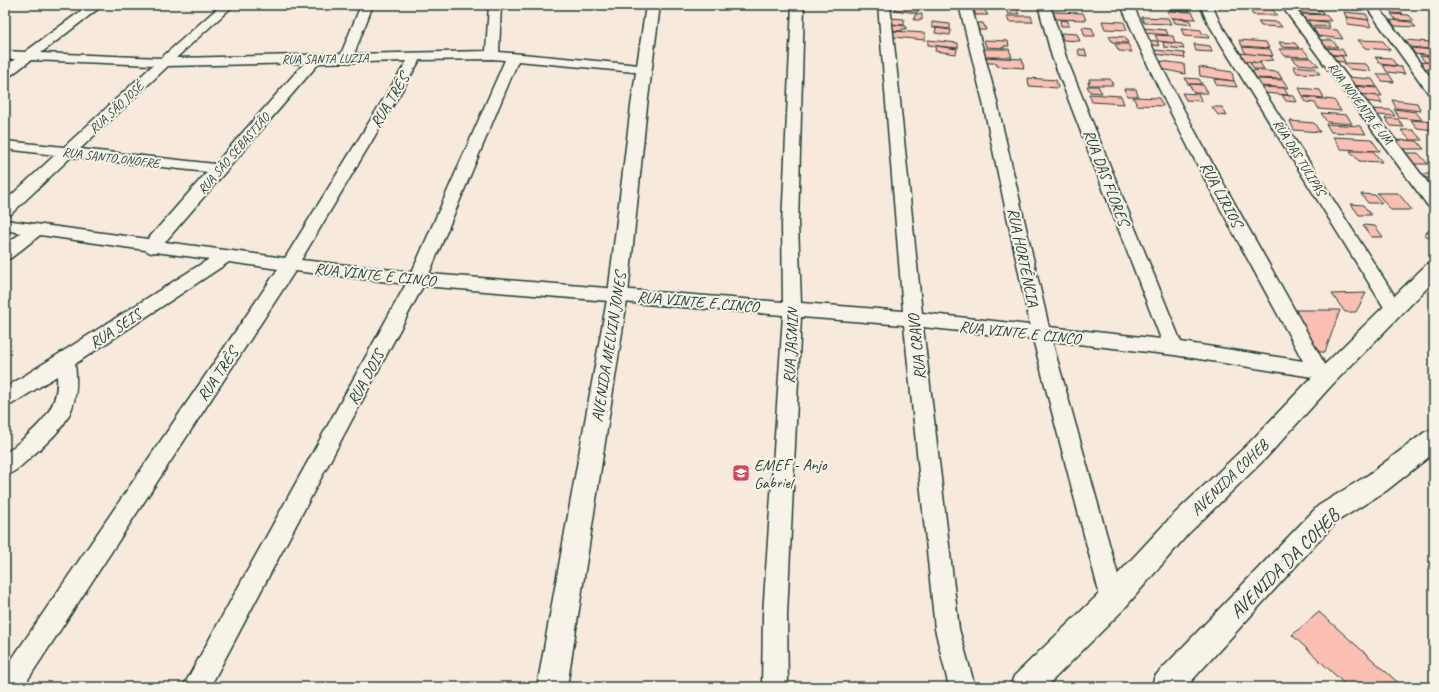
<svg xmlns="http://www.w3.org/2000/svg" width="1439" height="692" font-family="Caveat,sans-serif">
<style>
.built{fill:#f9dcd0}
.building{fill:#fabfb2;stroke:#1f3d34}
.lines{fill:none;stroke-linecap:round;stroke-linejoin:round}
.street-casing{stroke:#1f3d34;stroke-width:3}
.secondary-casing{stroke:#1f3d34;stroke-width:3}
.street{fill:#f7f3e8;fill-rule:evenodd}
.secondary{fill:#f7f3e8;fill-rule:evenodd}
.labels{text-anchor:middle;stroke-width:4;stroke-linejoin:round;paint-order:stroke}
.far-street-label{font-size:13px;fill:#1f3d34;stroke:#f7f3e8}
.street-label{font-size:16px;fill:#1f3d34;stroke:#f7f3e8}
.poi-label{font-size:16px;fill:#1f3d34;stroke:#f7f3e8;text-anchor:start}
.near-street-label{font-size:19px;fill:#1f3d34;stroke:#f7f3e8}
</style>
<rect width="100%" height="100%" fill="#f8e9dd"/>
<filter id="ink" filterUnits="userSpaceOnUse"><feTurbulence type="fractalNoise" baseFrequency=".025" numOctaves="2"/><feDisplacementMap in="SourceGraphic" scale="8" xChannelSelector="R" yChannelSelector="G"/><feConvolveMatrix kernelMatrix="1 2 1 2 8 2 1 2 1" color-interpolation-filters="sRGB"/></filter>
<g filter="url(#ink)">
<!-- built -->
<path class="built" d="M801 5H864V9L801 7Z"/>
<!-- building -->
<g class="building">
<path d="M892 5H911L918 6 917 13 895 10 896 6Z"/>
<path d="M1167 5 1187 6 1190 11 1170 10Z"/>
<path d="M1244 5H1267L1270 9 1247 8Z"/>
<path d="M1339 5H1355L1359 10 1342 9Z"/>
<path d="M1386 6 1397 7 1403 14 1392 13Z"/>
<path d="M1298 7 1314 8 1316 10H1321L1324 14 1302 13Z"/>
<path d="M973 8H983L988 15H976Z"/>
<path d="M1005 8H1016L1019 14H1008Z"/>
<path d="M1249 9H1272L1277 15H1253Z"/>
<path d="M1167 11 1192 12 1196 19 1171 18Z"/>
<path d="M1053 12 1083 13 1086 20 1056 19Z"/>
<path d="M1344 12 1366 14 1369 20 1346 17Z"/>
<path d="M915 14H922V20H914Z"/>
<path d="M1302 14 1326 15 1331 21 1306 20Z"/>
<path d="M1391 14 1409 15 1414 21 1396 20Z"/>
<path d="M1007 16H1031L1033 22H1009Z"/>
<path d="M1141 17 1168 18 1171 24 1144 23Z"/>
<path d="M1346 17 1368 20 1371 27 1348 24Z"/>
<path d="M889 18 904 19V25L889 24Z"/>
<path d="M1173 18 1189 20 1192 25 1175 23Z"/>
<path d="M1060 20 1068 21 1069 26H1061Z"/>
<path d="M1308 20 1327 22 1330 27 1311 26Z"/>
<path d="M1390 20 1411 22 1416 27 1395 26Z"/>
<path d="M1102 21 1124 22 1127 30 1105 29Z"/>
<path d="M1258 21 1278 22 1282 27 1261 26Z"/>
<path d="M932 22 950 24V29L932 27Z"/>
<path d="M970 23H983L986 30H973Z"/>
<path d="M889 24 906 26V29H902V31L889 30Z"/>
<path d="M1082 27 1092 28 1095 36H1085Z"/>
<path d="M936 28 951 30 950 35 935 33Z"/>
<path d="M1143 28 1166 30 1168 35 1145 33Z"/>
<path d="M1181 28 1201 30 1202 34H1208L1209 38 1184 36Z"/>
<path d="M1313 28 1337 30 1343 39 1318 36Z"/>
<path d="M893 31 925 33V40L893 37Z"/>
<path d="M1061 33 1077 34 1080 41 1063 40Z"/>
<path d="M1155 35 1173 36 1175 43 1158 41Z"/>
<path d="M1109 36 1125 37 1128 43 1112 42Z"/>
<path d="M928 40 958 43V48L928 45Z"/>
<path d="M984 40 1008 41 1009 46H1004V48L986 47Z"/>
<path d="M1145 40 1157 41 1159 46 1147 44Z"/>
<path d="M1239 40 1266 42 1269 48 1242 46Z"/>
<path d="M1317 40H1332L1338 47H1322Z"/>
<path d="M1358 40 1383 41 1390 50 1365 48Z"/>
<path d="M1405 40 1430 42 1431 47 1427 46 1429 49 1411 47Z"/>
<path d="M1163 42 1182 44 1184 49 1164 47Z"/>
<path d="M1279 42 1295 43 1299 48 1282 47Z"/>
<path d="M1115 44H1128L1132 52 1119 51Z"/>
<path d="M1194 44 1210 46 1212 52 1196 51Z"/>
<path d="M936 46 957 49 956 54 935 51Z"/>
<path d="M1242 47 1270 49 1273 56 1246 54Z"/>
<path d="M1324 48 1342 49 1346 56 1328 54Z"/>
<path d="M1411 48 1434 50V53H1432L1434 56 1415 54Z"/>
<path d="M980 49H1009L1012 57H983Z"/>
<path d="M1078 49 1085 50 1087 56 1079 55Z"/>
<path d="M1279 49H1303L1310 57 1285 56Z"/>
<path d="M1155 50 1184 53 1185 58 1155 54Z"/>
<path d="M1240 53 1271 56 1273 60 1261 61V63L1244 61Z"/>
<path d="M1330 55 1342 56 1345 62 1333 61Z"/>
<path d="M1420 56 1434 57V63L1425 62Z"/>
<path d="M983 57 1022 59 1024 68 997 66 996 63H984Z"/>
<path d="M1375 57 1391 58 1397 66 1381 64Z"/>
<path d="M1292 58H1311L1319 66 1298 64Z"/>
<path d="M1161 61 1184 64 1185 74 1162 69Z"/>
<path d="M1250 62 1260 63 1264 69H1254Z"/>
<path d="M1417 62 1434 63V70L1422 68Z"/>
<path d="M1344 63 1366 64 1371 71 1349 69Z"/>
<path d="M1383 65 1401 67 1405 74 1387 72Z"/>
<path d="M1293 66 1315 68 1320 74 1297 73Z"/>
<path d="M1199 67 1232 72 1234 81 1200 76Z"/>
<path d="M1252 70 1278 72 1282 79 1256 78Z"/>
<path d="M1377 74H1389L1394 82 1382 81Z"/>
<path d="M1347 77 1372 79 1377 87 1352 85Z"/>
<path d="M1028 78 1056 80 1058 88 1029 86Z"/>
<path d="M1185 78 1199 79 1202 84H1188Z"/>
<path d="M1089 79H1110L1113 85H1089L1088 82H1090Z"/>
<path d="M1214 79 1234 81 1237 87 1216 85Z"/>
<path d="M1257 79 1283 80 1288 88 1261 86Z"/>
<path d="M1189 84 1203 85 1208 93H1194Z"/>
<path d="M1087 86H1098L1102 93 1090 92Z"/>
<path d="M1352 86 1377 88 1382 96 1358 94Z"/>
<path d="M1259 87 1284 88 1288 95 1263 93Z"/>
<path d="M1299 88 1320 90 1324 98 1303 96Z"/>
<path d="M1124 89H1136L1138 96H1127Z"/>
<path d="M1182 93 1198 94 1202 101 1186 100Z"/>
<path d="M1089 94 1121 96 1124 104 1092 102Z"/>
<path d="M1359 94 1378 96 1382 103 1364 101Z"/>
<path d="M1282 95 1294 96 1297 102 1286 101Z"/>
<path d="M1133 97 1159 98 1163 106 1137 105Z"/>
<path d="M1303 97 1334 100 1341 111 1319 109 1315 103 1306 102Z"/>
<path d="M1392 100 1417 103 1421 111 1396 108Z"/>
<path d="M1212 107H1222L1227 116 1218 115Z"/>
<path d="M1372 109 1391 110 1395 116 1376 115Z"/>
<path d="M1394 109 1416 112 1422 120 1399 118Z"/>
<path d="M1321 113 1347 115 1352 124 1327 122Z"/>
<path d="M1385 118 1398 119 1404 127 1391 126Z"/>
<path d="M1411 120 1434 122V130L1417 128Z"/>
<path d="M1290 121 1314 123 1320 132 1294 130Z"/>
<path d="M1326 124 1360 126 1366 134 1331 132Z"/>
<path d="M1401 130H1413L1422 140H1410Z"/>
<path d="M1333 137 1371 139 1380 151 1341 149Z"/>
<path d="M1396 140 1417 141 1424 149H1403Z"/>
<path d="M1350 151H1373L1382 162 1359 161Z"/>
<path d="M1404 153H1418L1428 164H1414Z"/>
<path d="M1418 174H1434V185L1428 178H1421Z"/>
<path d="M1377 193H1398L1412 210H1391Z"/>
<path d="M1361 194 1375 195 1382 203H1368Z"/>
<path d="M1351 204 1363 205 1371 215H1359Z"/>
<path d="M1363 225 1375 226 1383 237H1371Z"/>
<path d="M1433 226 1434 227V239L1424 235Z"/>
<path d="M1366 293 1356 312H1345L1332 294Z"/>
<path d="M1290 310H1340L1325 352H1316Z"/>
<path d="M1319 612 1403 687H1348L1292 635Z"/>
</g>
<g class="lines">
<!-- street casing -->
<g class="street-casing">
<g id="street">
<path d="M89 5H103L41 53 161 58 221 5H234L176 58 341 54 361 5H373L354 54 486 51 489 5H501L499 52 650 66 652 69 650 72 645 73 518 61 429 274 783 302 782 224 792 5H804L798 224 801 303 903 311 878 5H890L922 313 1030 325 982 98 959 5H971L996 98 1049 327 1161 339 1052 57 1038 5H1050L1066 57 1181 342 1303 361C1240 244 1173 127 1121 5H1133C1190 134 1266 255 1332 378L1329 383 1322 386 1315 383 1312 377 1174 355 1052 341 1125 600 1122 608 1113 612 1104 608 1101 600 1033 339 923 327 959 629 975 687H949L935 629 904 325 801 317 787 615 788 687H762L763 615 783 315 423 286 210 687H183L406 284 295 271 23 687H5V669L278 269 229 262 75 364C81 410 65 428 32 456 23 464 16 472 5 476V454C31 432 60 414 57 376L12 404 5 406V388L209 259 155 252 151 253 145 250 40 235 11 258 5 260V245L21 233 5 230V220L148 239 207 172 71 157 11 214 5 215V201L55 155 5 149V141L64 147 153 65 31 60 10 76 5 77V67L15 59H5V51L25 52ZM492 59 505 60 412 272 301 260 420 60ZM407 61 285 258 165 242 319 63ZM304 63 215 164 80 149 168 66Z"/>
<path d="M1200 5H1212L1220 23 1400 304 1403 309 1400 314 1394 316 1388 314 1208 23Z"/>
<path d="M1281 5H1293L1434 191V207L1428 206Z"/>
<path d="M1365 5H1377L1434 82V95L1429 94Z"/>
</g>
</g>
<!-- secondary casing -->
<g class="secondary-casing">
<g id="secondary">
<path d="M646 5H660L647 106 628 294 567 687H537L608 294 631 106Z"/>
<path d="M1434 262V281L1331 386 1266 458 1188 534 1123 610 1046 687H1010L1014 676 1103 590 1170 518 1248 444 1315 374 1427 264Z"/>
<path d="M1434 429V453L1386 491 1336 522 1186 687H1151L1155 676 1318 506 1368 475 1425 432Z"/>
</g>
</g>
<!-- street -->
<use href="#street" class="street"/>
<!-- secondary -->
<use href="#secondary" class="secondary"/>
</g>
</g>
<!-- icons -->
<defs>
<g id="school-square" transform="scale(0.9)"><rect x="-9" y="-9" width="18" height="18" rx="4" fill="#d1495b" stroke="#f7f3e8"/><path d="M0-5L7-2L0 1L-7-2ZM-4 1L0 2.5L4 1V4Q0 6-4 4Z" fill="#fff"/></g>
</defs>
<g fill-rule="evenodd">
<use href="#school-square" x="741" y="473"/>
</g>
<g class="labels">
<!-- far-street labels -->
<g class="far-street-label">
<text transform="translate(325 58) rotate(-1)" y="5">RUA SANTA LUZIA</text>
<text transform="translate(1361 103) rotate(53)" y="5">RUA NOVENTA E UM</text>
<text transform="translate(116 107) rotate(-43)" y="5">RUA SÃO JOSÉ</text>
<text transform="translate(233 153) rotate(-49)" y="5">RUA SÃO SEBASTIÃO</text>
<text transform="translate(111 157) rotate(7)" y="5">RUA SANTO ONOFRE</text>
<text transform="translate(1300 157) rotate(58)" y="5">RUA DAS TULIPAS</text>
</g>
<!-- street labels -->
<g class="street-label">
<text transform="translate(389 100) rotate(-59)" y="6">RUA TRÊS</text>
<text transform="translate(1107 177) rotate(69)" y="6">RUA DAS FLORES</text>
<text transform="translate(1222 194) rotate(62)" y="6">RUA LIRIOS</text>
<text transform="translate(1024 257) rotate(78)" y="6">RUA HORTÊNCIA</text>
<text transform="translate(375 274) rotate(6)" y="6">RUA VINTE E CINCO</text>
<text transform="translate(698 301) rotate(5)" y="6">RUA VINTE E CINCO</text>
<text transform="translate(115 328) rotate(-33)" y="6">RUA SEIS</text>
<text transform="translate(1020 332) rotate(6)" y="6">RUA VINTE E CINCO</text>
<text transform="translate(790 346) rotate(-87)" y="6">RUA JASMIN</text>
<text transform="translate(608 347) rotate(-81)" y="6">AVENIDA MELVIN JONES</text>
<text transform="translate(916 347) rotate(-96)" y="6">RUA CRAVO</text>
<text transform="translate(217 374) rotate(-56)" y="6">RUA TRÊS</text>
<text transform="translate(365 377) rotate(-61)" y="6">RUA DOIS</text>
<text transform="translate(1229 477) rotate(-44)" y="6">AVENIDA COHEB</text>
</g>
<!-- poi labels -->
<g class="poi-label">
<text x="754" y="470">EMEF - Anjo<tspan x="754" dy="18">Gabriel</tspan></text>
</g>
<!-- near-street labels -->
<g class="near-street-label">
<text transform="translate(1284 563) rotate(-45)" y="7">AVENIDA DA COHEB</text>
</g>
</g>
<!-- margin -->
<rect width="1439" height="692" fill="none" stroke="#f7f3e8" stroke-width="20"/>
<rect x="10" y="10" width="1419" height="672" fill="none" stroke="#1f3d34" stroke-width="1.5" filter="url(#ink)"/>
</svg>
